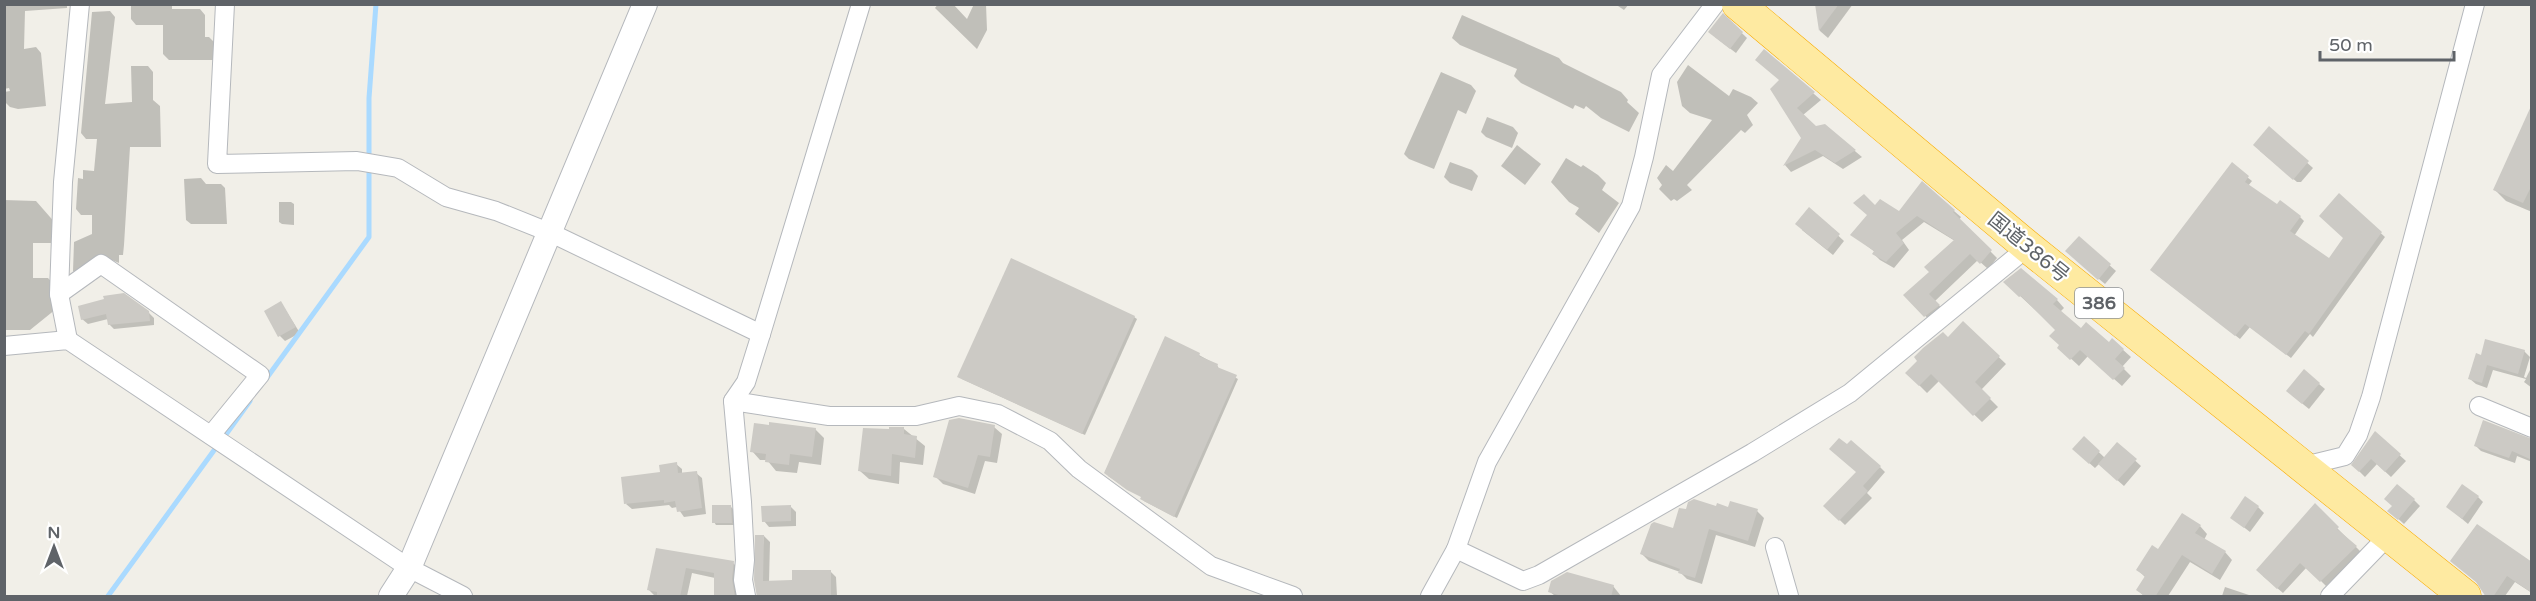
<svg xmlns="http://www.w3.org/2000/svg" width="2536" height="601" font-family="'Varela Round','Noto Sans JP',sans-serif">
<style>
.shadow{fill:#0003}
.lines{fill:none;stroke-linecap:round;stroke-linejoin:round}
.stream{stroke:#aadaff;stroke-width:5}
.building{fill:#cccac5}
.minor-casing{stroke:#b5b8bc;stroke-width:20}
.tertiary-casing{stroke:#b5b8bc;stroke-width:26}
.trunk-casing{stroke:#f9ab00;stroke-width:33}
.minor{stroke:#fff;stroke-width:18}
.tertiary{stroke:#fff;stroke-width:24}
.trunk{stroke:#feeaa1;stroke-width:32}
.labels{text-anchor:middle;stroke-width:4.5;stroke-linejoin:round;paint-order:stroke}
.shield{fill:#fff;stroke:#8f9295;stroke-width:1.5}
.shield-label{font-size:18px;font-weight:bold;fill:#5f6368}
.street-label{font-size:20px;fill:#5f6368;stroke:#fff}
</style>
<rect width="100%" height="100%" fill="#f1efe8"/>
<!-- shadow -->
<g class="shadow">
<path d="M4 4H67V8L25 11 24 49 36 47 41 53 46 106 18 109 10 107 5 102 4 92 10 91 9 88 4 89Z"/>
<path d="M131 4H172V9H200L205 15V37H209L214 42V60H169L163 54V25H136L131 19Z"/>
<path d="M938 4H953L967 19 974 4H986L987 30 977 49 935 8Z"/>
<path d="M1615 4H1629L1624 10Z"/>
<path d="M1817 4H1853L1828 38 1820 31Z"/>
<path d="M110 11 115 17 105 104 132 102 131 66H148L153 72V100L160 106 161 147H130L124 245 123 255H119V263L107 258 78 276 73 271 74 242 92 234V215H81L76 209 78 178 83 179V170L94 171 97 139H86L81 133 92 12Z"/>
<path d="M1462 15 1559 58 1563 63 1621 92 1628 100 1627 102 1639 113 1629 132 1601 118 1586 106 1584 109 1575 105 1573 109 1521 83 1514 76 1517 69 1460 45 1452 38Z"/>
<path d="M1723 15 1747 38 1736 53 1715 37Z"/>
<path d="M1764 51 1821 100 1803 115 1816 128 1824 125 1862 157 1843 169 1823 156 1791 172 1785 165 1803 138 1781 80Z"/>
<path d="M1688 65 1729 96 1733 89 1751 97 1758 103 1747 115 1753 125 1745 133 1741 130 1687 185 1692 190 1677 201 1674 199 1671 201 1659 189 1662 185 1657 178 1666 165 1673 171 1712 120 1690 113 1682 106 1677 82Z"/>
<path d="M1441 72 1471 85 1476 91 1466 114 1458 110 1434 169 1409 159 1404 154Z"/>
<path d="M2532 108V212L2506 201 2495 190Z"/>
<path d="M1487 117 1513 127 1518 133 1512 148 1486 137 1481 132Z"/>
<path d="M2269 129 2313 168 2301 182H2297L2260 151Z"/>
<path d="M1517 145 1541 164 1525 185 1501 166Z"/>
<path d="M1566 158 1581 167 1583 165 1598 175 1606 183 1602 190 1619 203 1599 233 1575 214 1579 208 1569 202 1551 182Z"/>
<path d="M1450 162 1472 170 1478 176 1472 191 1450 183 1444 177Z"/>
<path d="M2232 165 2252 181 2248 186 2278 206 2281 202 2300 217 2304 221 2294 236 2329 260 2345 238 2339 195 2385 237 2313 337 2310 334 2291 358 2250 327 2240 339 2156 274Z"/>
<path d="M201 178 206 184H221L225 188 227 224H191L186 220 184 179Z"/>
<path d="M1922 184 1954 211 1961 217 1959 220 1997 258 1988 269 1978 260 1935 301 1945 312 1932 323 1906 295 1931 272 1955 241 1924 222 1902 240 1909 250 1894 268 1880 260 1874 254 1875 252 1853 235 1875 207 1899 213Z"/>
<path d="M4 200 36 201 57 225V243H33V278H48L55 286 56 309 30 330H4Z"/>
<path d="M279 202H291L294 204V225L282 224 279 222Z"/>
<path d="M1809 209 1844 241 1833 255 1802 230Z"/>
<path d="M2079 238 2116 271 2105 284 2073 257Z"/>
<path d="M2005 282 2057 300 2064 308 2060 312 2081 330 2109 344 2112 340 2131 357 2122 367 2131 376 2122 386 2088 356 2079 366 2067 355 2061 346 2057 330Z"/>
<path d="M281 303 300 333 285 341 280 336Z"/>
<path d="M79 307 148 312 154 318V325L114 329 109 324 108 319 88 324 82 319Z"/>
<path d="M1134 317 1137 319 1085 435 962 379Z"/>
<path d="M1963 323 2006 364 1981 390 1998 407 1982 422 1939 381 1927 393 1907 373 1948 339Z"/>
<path d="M2524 351 2530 357 2524 377 2526 378 2530 370 2532 371V388L2524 382 2526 379 2493 370 2487 388 2476 384 2470 379 2482 357Z"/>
<path d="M1199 355 1217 365 1219 369 1238 379 1177 518 1144 501 1142 497 1108 476Z"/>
<path d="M2319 384 2325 389 2309 409 2293 396Z"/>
<path d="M994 427 1002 434 997 463 985 461 975 494 943 484 935 476Z"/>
<path d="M815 429 824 438 821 465 799 462 797 473 776 471 767 460H760L752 451Z"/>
<path d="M904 429 925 446 923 465 900 462 899 484 869 479 860 471 890 431Z"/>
<path d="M2375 433 2406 461 2391 477 2377 464 2365 477 2353 465Z"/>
<path d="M2084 438 2105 458 2117 444 2141 466 2124 486 2099 464 2095 468 2080 455Z"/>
<path d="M2532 439V462L2517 456 2515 463 2481 451 2476 446Z"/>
<path d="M676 464 682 469V474L696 473 702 478 706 514 684 517 677 507 672 508 669 505 632 509 626 504Z"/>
<path d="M1880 467 1885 472 1867 493 1872 498 1845 525 1825 506Z"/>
<path d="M2478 497 2483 502 2468 524 2448 507Z"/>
<path d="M2414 500 2420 506 2404 524 2395 516 2393 506Z"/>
<path d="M730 506 733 509 734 525H716L714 522Z"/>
<path d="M790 506 796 512V526L769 527 764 521Z"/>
<path d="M2315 506 2361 552 2326 586 2307 567 2283 593 2263 576Z"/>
<path d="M2258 507 2264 513 2250 532 2232 518Z"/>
<path d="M1717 508 1757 511 1764 518 1755 547 1716 535 1702 584 1687 579 1680 572 1649 561 1642 554 1674 530Z"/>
<path d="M2200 526 2207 534 2204 540 2225 552 2232 560 2220 580 2190 562 2168 596H2144L2138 590 2146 578 2138 570 2159 551Z"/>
<path d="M764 536 770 542 769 582 794 581 830 571 836 577 837 596H758Z"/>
<path d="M657 550 733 563 739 569V596H715V578L692 573 687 596H655L649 590Z"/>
<path d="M2532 563V593L2515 582 2505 596H2487L2479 584Z"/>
<path d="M1613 586 1621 596H1555L1549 591Z"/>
<path d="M2225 587 2252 596H2222Z"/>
</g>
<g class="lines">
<!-- stream -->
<g class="stream">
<path d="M369 154V98L376 4"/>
<path d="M266 379 369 237V171"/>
<path d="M227 433 250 401"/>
<path d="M108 596 215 449"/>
</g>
</g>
<!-- building -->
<g class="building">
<path d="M1815 4H1839L1819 31Z"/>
<path d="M1723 13 1743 32 1730 49 1708 32Z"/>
<path d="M1764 49 1815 92 1797 108 1816 126 1825 124 1856 150 1835 163 1815 150 1783 166 1801 138 1770 89 1779 80 1755 60Z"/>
<path d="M2532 104V185L2523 203 2493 190Z"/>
<path d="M2269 126 2309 161 2293 180 2253 145Z"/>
<path d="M2232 162 2249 176 2245 182 2277 204 2280 200 2301 216 2290 231 2329 258 2343 238 2319 216 2339 193 2382 232 2309 334 2305 331 2286 355 2245 324 2235 336 2150 270Z"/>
<path d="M1922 181 1955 210 1953 212 1992 250 1980 264 1970 254 1929 294 1940 305 1924 317 1903 295 1929 272 1924 267 1954 240 1917 216 1896 233 1904 243 1886 262 1872 254 1874 251 1850 235 1867 215 1853 203 1864 194 1875 205 1880 199 1899 211Z"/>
<path d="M1809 207 1840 234 1827 250 1795 224Z"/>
<path d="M2079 236 2111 264 2098 280 2065 251Z"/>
<path d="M1011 258 1135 316 1082 434 957 377Z"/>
<path d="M2021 268 2058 299 2053 304 2081 328 2086 322 2109 342 2112 338 2124 349 2115 359 2125 368 2113 380 2080 350 2070 360 2057 348 2059 345 2049 336 2055 330 2021 296 2019 297 2003 282Z"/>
<path d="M124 293 149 311 150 321 108 325 106 314 81 320 78 306 104 299 103 296Z"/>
<path d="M281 301 296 327 278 337 264 311Z"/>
<path d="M1963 321 2000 356 1975 382 1991 398 1973 416 1931 374 1919 386 1905 373 1917 361 1914 357 1923 348 1943 332 1948 337Z"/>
<path d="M1165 336 1200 353 1199 356 1218 364 1217 367 1237 375 1174 517 1140 499 1141 497 1127 490 1104 473Z"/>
<path d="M2485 339 2525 350 2518 374 2487 365 2482 383 2468 379 2476 353 2481 355Z"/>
<path d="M2304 369 2320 383 2302 404 2286 391Z"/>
<path d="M959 418 995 425 990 457 978 455 968 488 933 477 949 420Z"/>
<path d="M2483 420 2532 439V460L2512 451 2509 458 2474 446Z"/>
<path d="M769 422 816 428 812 457 790 454 789 465 765 462 766 454 750 452 754 423 769 425Z"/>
<path d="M889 427H904V434L917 436 915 458 892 454 891 476 858 471 863 428 889 429Z"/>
<path d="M2375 431 2401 454 2385 472 2371 459 2359 472 2351 465Z"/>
<path d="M2084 436 2100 451 2089 464 2072 449Z"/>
<path d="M1839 438 1847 444 1851 440 1881 466 1863 486 1868 491 1839 521 1823 506 1856 472 1829 449Z"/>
<path d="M2117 442 2137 459 2117 481 2098 464Z"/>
<path d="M677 462 678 473 697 471 702 508 677 512 675 501 664 503V500L624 504 621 477 660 472 659 465Z"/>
<path d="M2397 484 2415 499 2398 520 2387 511 2392 506 2384 499Z"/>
<path d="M2462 484 2479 496 2462 519 2446 507Z"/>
<path d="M2245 496 2259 506 2244 528 2230 518Z"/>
<path d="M1694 499 1716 506 1717 503 1728 507 1730 501 1758 509 1748 541 1709 529 1695 578 1678 573 1680 569 1640 554 1651 524 1654 522 1673 528 1679 508 1686 509 1688 502Z"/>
<path d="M2315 503 2339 527 2337 529 2357 546 2320 582 2300 563 2277 589 2256 570Z"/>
<path d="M712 505H731L732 523H712Z"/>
<path d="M791 505V521L762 522 761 506Z"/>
<path d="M2182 513 2201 525 2195 533 2226 551 2212 574 2182 555 2155 597H2146L2136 590 2145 576 2136 570 2152 545 2158 549Z"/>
<path d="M2477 524 2532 562V593L2507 576 2493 597H2486L2476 582 2450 561Z"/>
<path d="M755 535H764L763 581 792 580V570H831V597H757L754 580Z"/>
<path d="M656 548 734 561 732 579 735 597H714V573L686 568 680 597H657V592L647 590Z"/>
<path d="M1567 572 1614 585 1611 597H1565L1548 592 1551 581Z"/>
</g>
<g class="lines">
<!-- minor casing -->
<g class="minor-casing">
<g id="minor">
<path d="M225 4 217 164 357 161 398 168 446 197 496 211 551 233 761 334"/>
<path d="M59 294 101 264 260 375 211 435"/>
<path d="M68 340 59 294 61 236 63 182 80 4"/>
<path d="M4 346 68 340 409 568 463 596"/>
<path d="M733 401 829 416H916L959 406 998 414 1050 441 1079 469 1211 566 1293 596"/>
<path d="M2479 406 2532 428"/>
<path d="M2304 466 2345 456 2358 435 2371 397 2475 4"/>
<path d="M1775 547 1789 596"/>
<path d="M1456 549 1523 581 1539 575 1752 453 1850 393 2028 247"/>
<path d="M746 596 743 580 745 560 742 502 733 401 746 382 761 334 861 4"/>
<path d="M1430 596 1456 549 1487 462 1631 206 1644 157 1661 75 1715 4"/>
<path d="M2330 596 2390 534"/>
</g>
</g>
<!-- tertiary casing -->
<g class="tertiary-casing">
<path id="tertiary" d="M391 596 409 568 645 4"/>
</g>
<!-- trunk casing -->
<g class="trunk-casing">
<path id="trunk" d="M1738 4 2028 247 2465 596"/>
</g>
<!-- minor -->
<use href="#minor" class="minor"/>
<!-- tertiary -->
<use href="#tertiary" class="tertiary"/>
<!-- trunk -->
<use href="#trunk" class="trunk"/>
</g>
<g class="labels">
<!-- shield labels -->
<rect class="shield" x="2075" y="288" width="48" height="30" rx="4.5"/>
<g class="shield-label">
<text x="2099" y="309">386</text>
</g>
<!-- street labels -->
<g class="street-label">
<text transform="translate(2029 247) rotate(39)" y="7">国道386号</text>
</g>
</g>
<!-- border -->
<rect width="2536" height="601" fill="none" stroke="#5f6368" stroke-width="12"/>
<!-- north arrow -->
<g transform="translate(54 547)" stroke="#ffffff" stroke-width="4.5" paint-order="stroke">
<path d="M0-4.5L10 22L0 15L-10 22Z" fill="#5f6368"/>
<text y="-9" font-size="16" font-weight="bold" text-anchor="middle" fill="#5f6368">N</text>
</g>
<!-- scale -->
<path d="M2320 51v9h134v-9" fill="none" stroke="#5f6368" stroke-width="3"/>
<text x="2329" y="51" font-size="18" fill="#5f6368" stroke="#ffffff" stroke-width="4.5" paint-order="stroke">50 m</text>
</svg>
